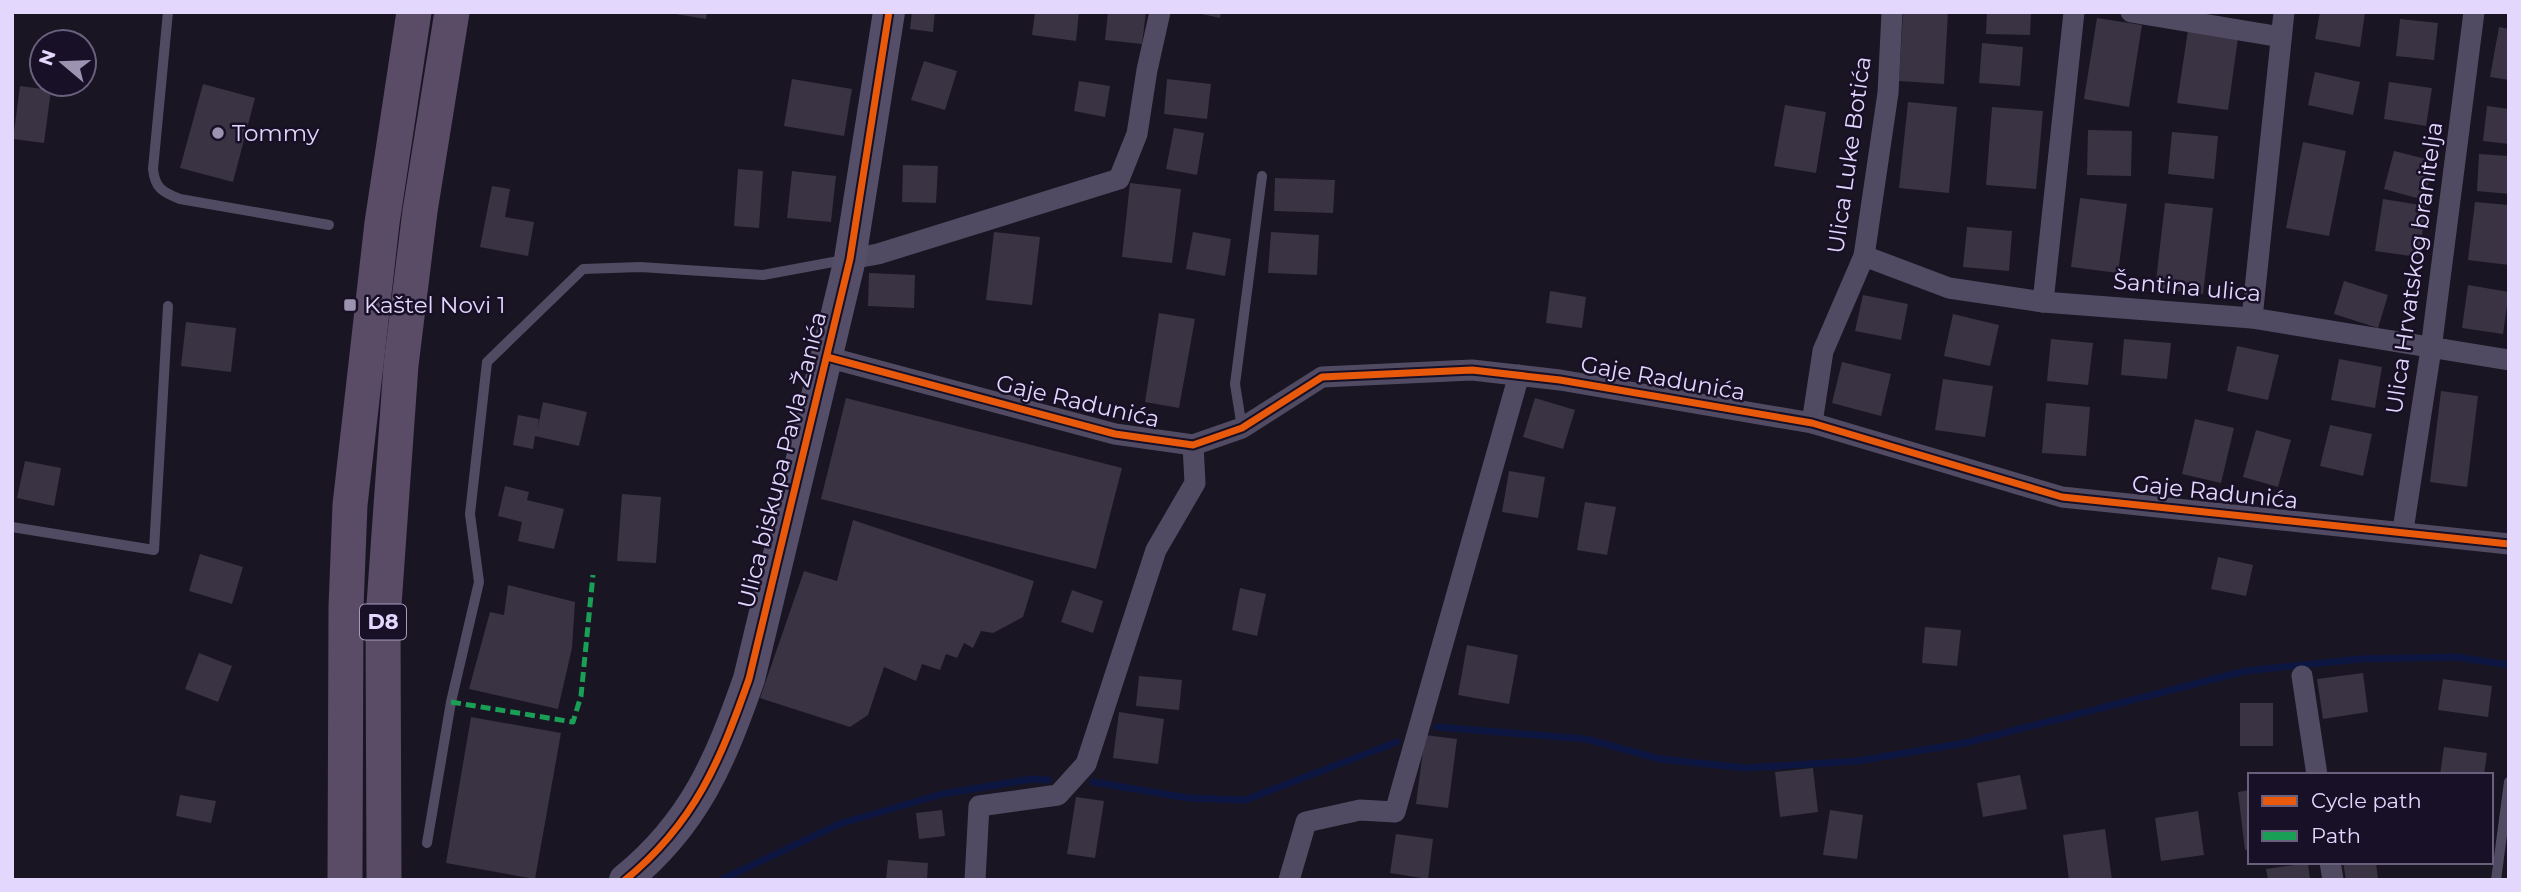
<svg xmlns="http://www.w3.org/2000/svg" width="2521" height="892" font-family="Montserrat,sans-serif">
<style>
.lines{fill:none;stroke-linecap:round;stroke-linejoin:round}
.stream{stroke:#0d1641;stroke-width:7}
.building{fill:#393344}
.lane{stroke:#504b62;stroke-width:10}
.street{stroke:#504b62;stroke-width:21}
.secondary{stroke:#544e68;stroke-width:32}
.primary{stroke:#5a4b67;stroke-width:35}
.quiet{stroke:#1a9f57;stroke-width:5;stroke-dasharray:10 5;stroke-linecap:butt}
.cycleway-casing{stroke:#181027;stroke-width:11}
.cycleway{stroke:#e8590c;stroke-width:7}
.poi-dot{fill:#9c93b1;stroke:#181027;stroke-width:2.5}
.labels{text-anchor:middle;stroke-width:5;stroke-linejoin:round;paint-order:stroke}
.shield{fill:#181027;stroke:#a69bbe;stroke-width:2}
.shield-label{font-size:21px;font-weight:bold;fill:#e3d7fe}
.poi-label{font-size:23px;fill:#e3d7fe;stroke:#181027;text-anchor:start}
.street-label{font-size:23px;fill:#e3d7fe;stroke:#181027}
</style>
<rect width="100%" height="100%" fill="#191522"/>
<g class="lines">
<!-- stream -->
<g class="stream">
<path d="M1437 727 1586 739 1660 759 1746 768 1858 761 1965 743 2245 671 2360 659 2456 657 2509 665"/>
<path d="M1093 782 1188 798 1245 800 1397 742"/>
<path d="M721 880 839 824 942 794 1032 779 1048 780"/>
</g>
</g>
<!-- building -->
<g class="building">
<path d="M663 12H707L706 19Z"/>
<path d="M912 12H935L933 32 910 29Z"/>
<path d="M1035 12H1079L1076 41 1032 35Z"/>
<path d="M1108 12H1146L1142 44 1105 40Z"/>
<path d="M1192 12H1221L1220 18Z"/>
<path d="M1903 12H1948L1944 84 1899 81Z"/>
<path d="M1987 12H2031L2030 35 1986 34Z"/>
<path d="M2320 12 2365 13 2360 47 2315 39Z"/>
<path d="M2097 18 2142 25 2129 107 2084 99Z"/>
<path d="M2400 19 2438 23 2434 60 2396 56Z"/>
<path d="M2499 27 2509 29V80L2490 77Z"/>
<path d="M2188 30 2238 38 2228 110 2177 103Z"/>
<path d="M1982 43 2023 47 2020 86 1979 83Z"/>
<path d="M924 61 957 71 945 110 911 100Z"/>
<path d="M2315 72 2360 82 2353 115 2308 105Z"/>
<path d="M792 79 852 89 844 136 784 126Z"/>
<path d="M1167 79 1211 84 1207 119 1164 114Z"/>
<path d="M1079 81 1110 86 1105 117 1074 111Z"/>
<path d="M2389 82 2432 88 2426 126 2384 119Z"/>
<path d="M203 84 255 98 233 182 180 168Z"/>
<path d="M20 86 51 90 44 143 13 139Z"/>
<path d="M1908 102 1957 107 1949 193 1899 188Z"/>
<path d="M1785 105 1826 112 1816 173 1774 166Z"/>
<path d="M2487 106 2509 109V144L2483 141Z"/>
<path d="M1992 107 2043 111 2036 189 1986 185Z"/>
<path d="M1174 128 1204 133 1197 175 1166 169Z"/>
<path d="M2088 130 2132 131 2131 176 2087 175Z"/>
<path d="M2172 132 2218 136 2214 179 2168 174Z"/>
<path d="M2303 142 2346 151 2329 236 2286 228Z"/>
<path d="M2394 151 2434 161 2424 200 2384 189Z"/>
<path d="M2479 154 2509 156V194L2477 191Z"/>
<path d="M903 165 938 166 936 203 902 202Z"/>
<path d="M738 169 763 171 759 228 734 226Z"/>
<path d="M792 171 836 176 831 222 787 218Z"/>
<path d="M1275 178 1335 180 1333 213 1274 211Z"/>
<path d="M1130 183 1181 189 1172 263 1122 257Z"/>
<path d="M492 186 510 189 505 217 534 222 528 256 480 247Z"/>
<path d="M2080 198 2127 204 2118 273 2071 267Z"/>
<path d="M2383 199 2427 206 2418 257 2375 251Z"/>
<path d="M2475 202 2509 205V265L2468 260Z"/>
<path d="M2165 203 2213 208 2203 294 2155 289Z"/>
<path d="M1967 227 2012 231 2009 271 1963 267Z"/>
<path d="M994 232 1040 237 1032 305 986 300Z"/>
<path d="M1193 232 1231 239 1225 276 1186 269Z"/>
<path d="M1271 232 1319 235 1317 275 1268 273Z"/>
<path d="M869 273 915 275 914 308 868 306Z"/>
<path d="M2344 281 2388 295 2378 328 2334 314Z"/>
<path d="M2468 285 2509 292 2503 334 2462 328Z"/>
<path d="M1550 291 1586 297 1582 328 1546 323Z"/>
<path d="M1863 295 1908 304 1901 340 1855 331Z"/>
<path d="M1159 313 1195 319 1179 408 1145 402Z"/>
<path d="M1953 314 1999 325 1990 366 1944 356Z"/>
<path d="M186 322 236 328 231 372 181 366Z"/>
<path d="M2051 339 2093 343 2088 385 2047 381Z"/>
<path d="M2124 339 2171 343 2167 379 2121 375Z"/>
<path d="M2237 346 2279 355 2268 400 2227 391Z"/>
<path d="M2339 359 2382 367 2375 408 2331 400Z"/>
<path d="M1842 362 1891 374 1881 416 1832 403Z"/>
<path d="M1943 379 1993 386 1985 437 1935 430Z"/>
<path d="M2441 391 2478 396 2467 487 2430 482Z"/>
<path d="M846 398 1122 468 1096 569 821 499Z"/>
<path d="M1535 398 1575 410 1563 449 1523 437Z"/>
<path d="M543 402 587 412 579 446 535 436 533 449 513 445 518 415 539 419 537 431Z"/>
<path d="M2046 403 2090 407 2086 456 2042 453Z"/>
<path d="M2195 419 2234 428 2221 483 2182 474Z"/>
<path d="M2330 425 2372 434 2363 476 2320 466Z"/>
<path d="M2256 430 2291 440 2278 487 2243 477Z"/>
<path d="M25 461 61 468 54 506 17 498Z"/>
<path d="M1509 471 1545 477 1538 518 1502 512Z"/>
<path d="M505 486 529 492 527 500 564 509 554 549 518 541 522 522 498 516Z"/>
<path d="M622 494 661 497 656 563 617 561Z"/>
<path d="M1585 502 1616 507 1607 555 1577 550Z"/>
<path d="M853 520 1034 581 1023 617 993 633 981 631 973 648 964 643 957 658 946 654 940 670 922 664 916 681 884 667 868 715 850 727 760 698 804 571 837 581Z"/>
<path d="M200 554 243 567 232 604 189 591Z"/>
<path d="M2218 557 2253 565 2246 596 2211 589Z"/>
<path d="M508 585 575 602 572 648 558 709 469 689 490 612 504 615Z"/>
<path d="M1240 588 1266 594 1257 636 1232 630Z"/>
<path d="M1072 590 1103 601 1093 633 1061 622Z"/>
<path d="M1925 627 1961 630 1957 666 1922 663Z"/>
<path d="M1467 645 1518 655 1509 704 1458 695Z"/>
<path d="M199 653 232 666 218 702 185 689Z"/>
<path d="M2363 673 2368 712 2323 719 2317 679Z"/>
<path d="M1139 676 1182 680 1179 710 1136 706Z"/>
<path d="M2443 679 2492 686 2488 717 2438 710Z"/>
<rect x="2240" y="703" width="33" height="43"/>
<path d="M1119 712 1164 719 1158 764 1113 758Z"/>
<path d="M471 717 561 733 535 879 446 863Z"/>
<path d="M1425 735 1457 739 1448 808 1416 804Z"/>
<path d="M2444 747 2487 753 2484 775H2440Z"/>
<path d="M1813 768 1818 812 1780 817 1775 772Z"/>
<path d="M2020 775 2027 809 1983 817 1977 783Z"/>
<path d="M2250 790V849L2245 850 2238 792Z"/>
<path d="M180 795 216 801 211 823 176 816Z"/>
<path d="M1076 797 1104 801 1095 858 1067 854Z"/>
<path d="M942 810 945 836 919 839 916 813Z"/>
<path d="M1830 810 1863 815 1857 859 1823 855Z"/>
<path d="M2198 811 2204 855 2161 861 2155 818Z"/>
<path d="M2105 829 2112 880H2069L2063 835Z"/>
<path d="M1396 834 1433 839 1428 879 1390 873Z"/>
<path d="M888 860 928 863 927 880H886Z"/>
<path d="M2343 862H2376L2378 880H2346Z"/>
<path d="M2308 863 2310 880H2268L2266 869Z"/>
</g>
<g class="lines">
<!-- lane -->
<g class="lane">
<path d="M168 12 153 169C155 188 162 192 180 199L329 225"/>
<path d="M1242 428 1235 384 1262 176"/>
<path d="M12 527 154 550 168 306"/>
<path d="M427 843 451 702 479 582 470 514 487 362 583 269 640 267 763 275 844 260"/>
<path d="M2496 880 2509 782"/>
</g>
<!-- street -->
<g class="street">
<path d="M2131 12 2281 37"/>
<path d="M1864 256 1949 288 2043 302 2252 318 2509 360"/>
<path d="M850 259 878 254 1119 179 1137 134 1147 70 1160 12"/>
<path d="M2043 302 2074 12"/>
<path d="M2252 318 2284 12"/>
<path d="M827 357 1115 434 1193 445 1242 428 1322 377 1472 370 1560 380 1812 423 2062 497 2509 544"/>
<path d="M1812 423 1823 351 1864 256 1888 93 1892 12"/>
<path d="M2403 530 2431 349 2474 12"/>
<path d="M2302 676 2317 775"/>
<path d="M2330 862 2333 880"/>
<path d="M975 880 979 806 1058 795 1086 764 1156 550 1195 483 1193 445"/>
<path d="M1289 880 1306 822 1360 810 1395 812 1519 375"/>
</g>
<!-- secondary -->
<path class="secondary" d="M625 880C695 823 720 761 749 679L850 259 889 12"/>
<!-- primary -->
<g class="primary">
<path d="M345 880 346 607 350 505 382 223 414 12"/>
<path d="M384 880 383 619 401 365 420 211 452 12"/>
</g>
<!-- quiet -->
<path class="quiet" d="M451 702 573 722 581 696 593 575"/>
<!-- cycleway casing -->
<g class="cycleway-casing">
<g id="cycleway">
<path d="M827 357 1115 434 1193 445 1242 428 1322 377 1472 370 1560 380 1812 423 2062 497 2509 544"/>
<path d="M625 880C695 823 720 761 749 679L850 259 889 12"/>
</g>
</g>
<!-- cycleway -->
<use href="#cycleway" class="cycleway"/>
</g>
<!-- markers -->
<g class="poi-dot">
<circle cx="218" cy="133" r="7"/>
<rect x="343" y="298" width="14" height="14" rx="3.5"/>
</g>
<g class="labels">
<!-- shield labels -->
<rect class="shield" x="360" y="604.5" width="46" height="35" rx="5"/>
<g class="shield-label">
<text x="383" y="629">D8</text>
</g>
<!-- poi labels -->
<g class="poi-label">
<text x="232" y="141">Tommy</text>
<text x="364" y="313">Kaštel Novi 1</text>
</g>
<!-- street labels -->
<g class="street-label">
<text transform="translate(1849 155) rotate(-82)" y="8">Ulica Luke Botića</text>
<text transform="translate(2414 268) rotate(-82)" y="8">Ulica Hrvatskog branitelja</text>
<text transform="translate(2187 287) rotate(5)" y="8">Šantina ulica</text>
<text transform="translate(1663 378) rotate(10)" y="8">Gaje Radunića</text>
<text transform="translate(1078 401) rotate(13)" y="8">Gaje Radunića</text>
<text transform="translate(782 460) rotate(-76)" y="8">Ulica biskupa Pavla Žanića</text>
<text transform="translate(2215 492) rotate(6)" y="8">Gaje Radunića</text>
</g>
</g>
<!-- border -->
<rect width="2521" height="892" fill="none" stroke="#e3d7fe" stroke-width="28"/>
<!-- legend -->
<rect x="2248" y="773" width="245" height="91" fill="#181027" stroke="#69607d" stroke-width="2"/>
<rect x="2262" y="796" width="35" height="10" fill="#e8590c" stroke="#69607d" stroke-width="2"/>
<text x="2311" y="808" font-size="21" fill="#e3d7fe">Cycle path</text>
<rect x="2262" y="831" width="35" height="10" fill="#1a9f57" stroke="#69607d" stroke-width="2"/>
<text x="2311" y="843" font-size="21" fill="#e3d7fe">Path</text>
<!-- north arrow -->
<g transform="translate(63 63) rotate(289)"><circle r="33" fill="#181027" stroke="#69607d" stroke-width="2"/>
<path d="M0-5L12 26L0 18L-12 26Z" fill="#9c93b1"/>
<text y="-10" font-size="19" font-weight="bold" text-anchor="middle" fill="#e3d7fe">N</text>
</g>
</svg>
